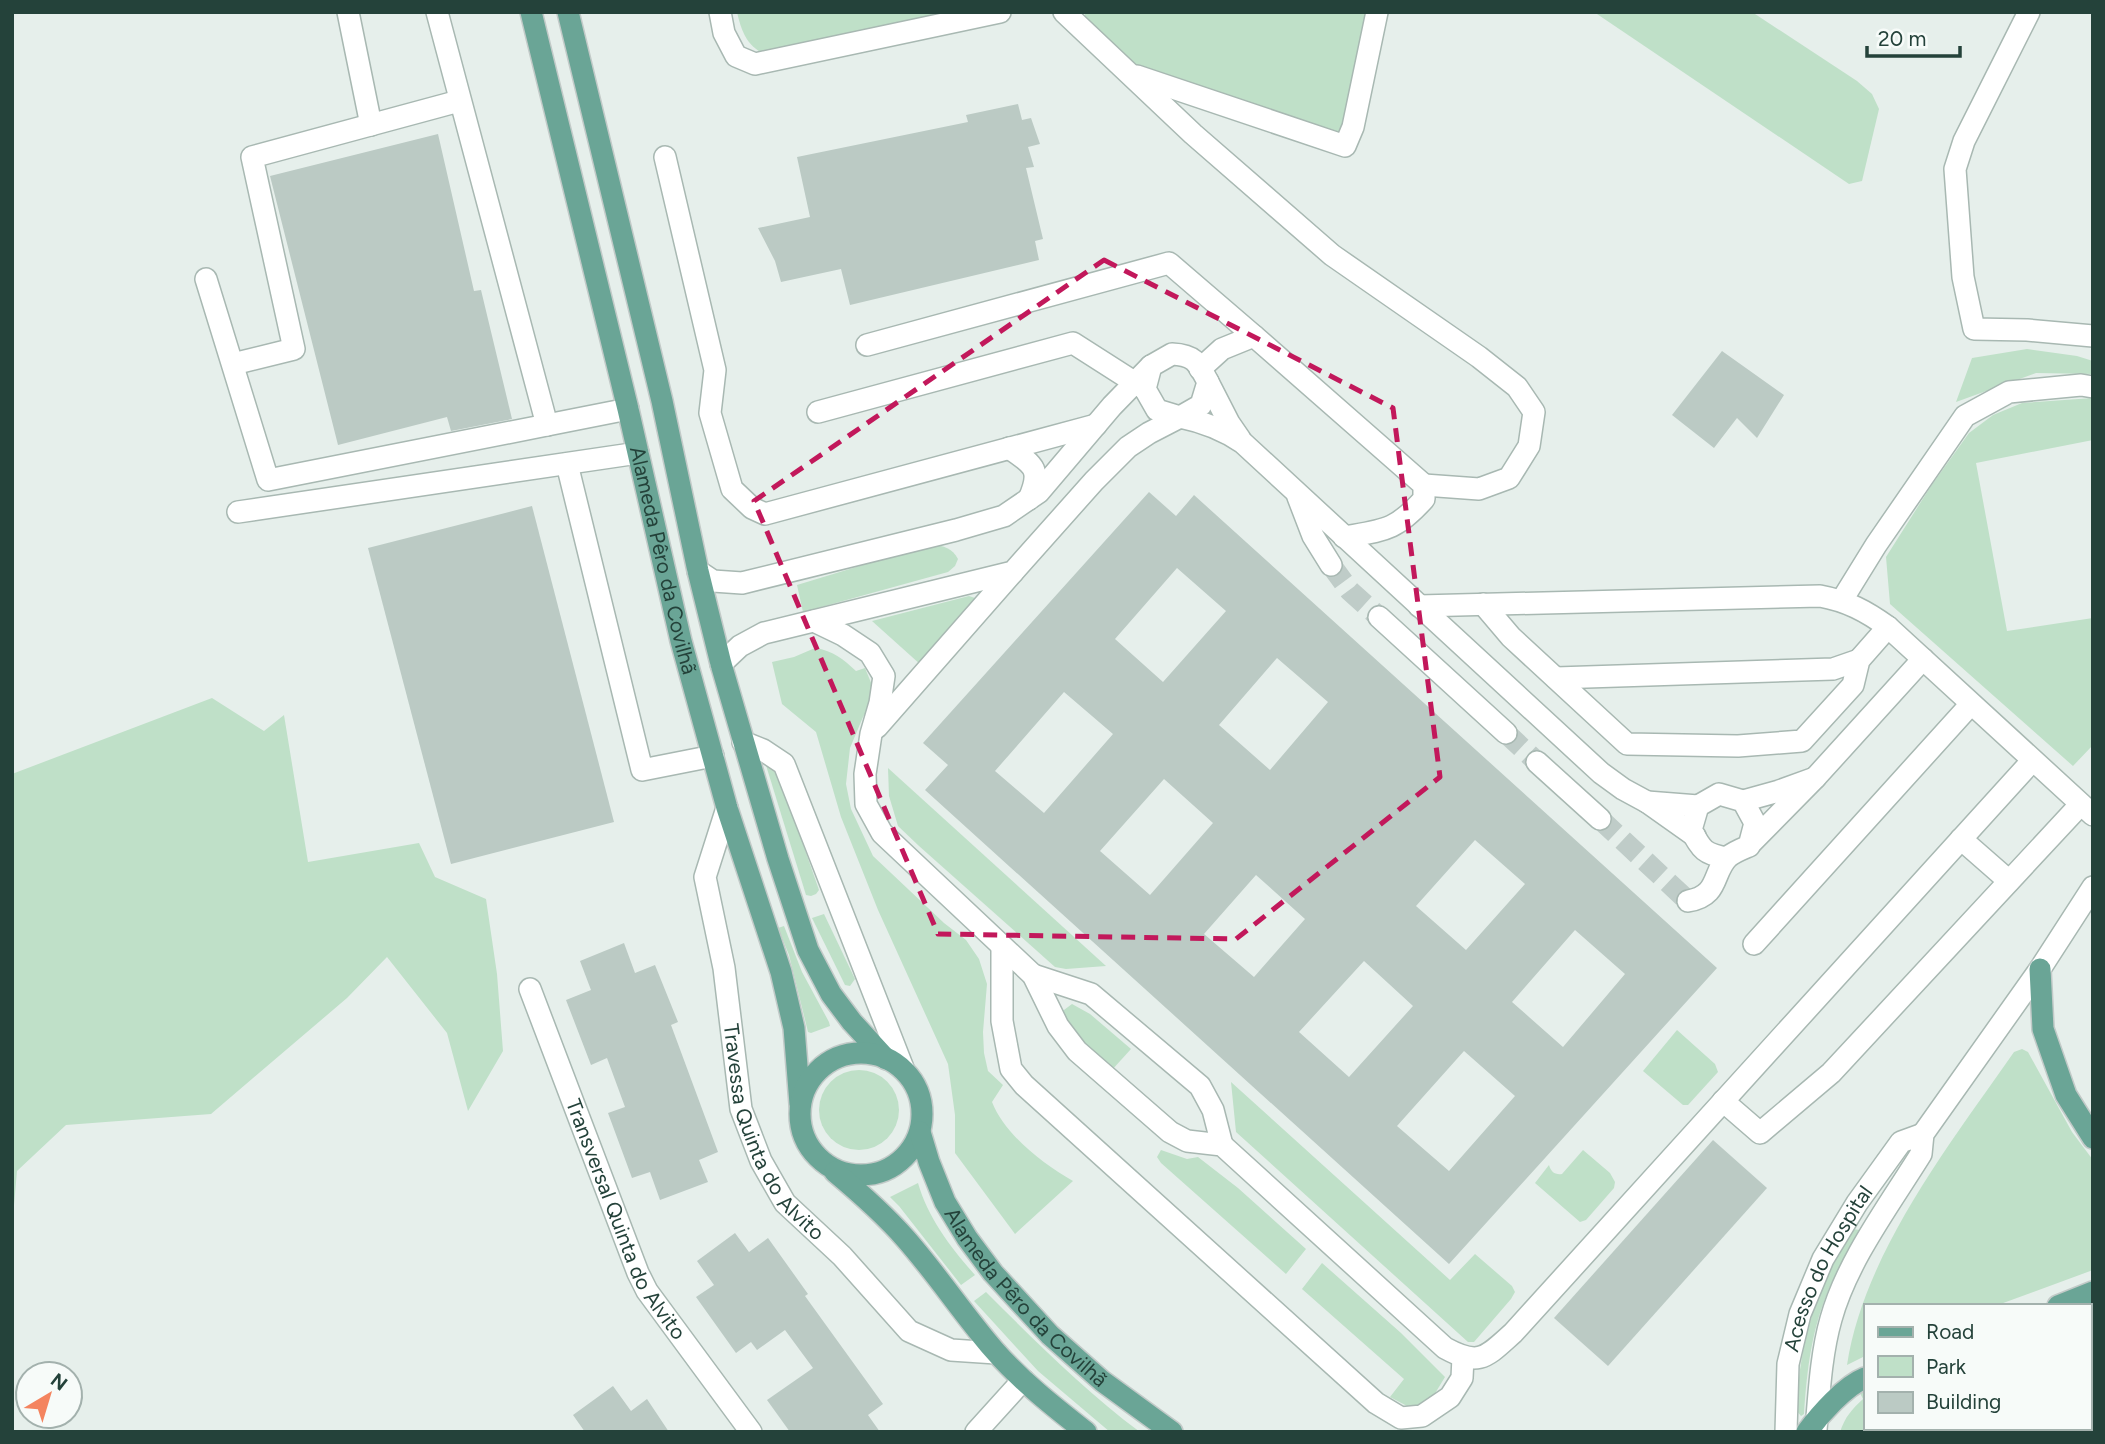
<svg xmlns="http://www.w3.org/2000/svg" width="2105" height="1444" font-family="Figtree,sans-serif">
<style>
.green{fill:#bfe0c8}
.building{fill:#bbcac4;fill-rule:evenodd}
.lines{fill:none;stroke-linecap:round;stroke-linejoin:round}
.minor-tunnel{stroke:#bfccc8;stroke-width:21;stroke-dasharray:21 10;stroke-linecap:butt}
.minor-casing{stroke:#a8b8b2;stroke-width:24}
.major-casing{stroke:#c2cac8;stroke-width:24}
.minor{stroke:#fff;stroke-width:21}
.major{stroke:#6aa596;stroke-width:21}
.marked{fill:none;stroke:#c2185b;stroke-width:5;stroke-dasharray:14 9;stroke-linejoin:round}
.labels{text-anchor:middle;stroke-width:6;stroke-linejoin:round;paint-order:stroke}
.street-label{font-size:21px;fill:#24423a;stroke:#f7fbf9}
</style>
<rect width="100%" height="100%" fill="#e6efeb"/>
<!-- green -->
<g class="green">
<path d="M737 12H950L765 54C747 47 741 30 737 12Z"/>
<path d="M1085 12H1372L1348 122 1337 136H1327L1134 65 1085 22Z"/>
<path d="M1594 12H1752L1857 81 1872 94 1879 109 1862 181 1849 184Z"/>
<path d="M2027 349 2077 356 2093 361V374L2036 373 1956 402 1972 358Z"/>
<path d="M2093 398V440L1976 463 2007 631 2093 618V745L2073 766 1890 604 1886 557 1931 486 1969 433 1993 415 2022 403Z"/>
<path d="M932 544C944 546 952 548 958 559L955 566 948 572 803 612 797 585Z"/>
<path d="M969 596 975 598 974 603 921 665 872 621Z"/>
<path d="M815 648C834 651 843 659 856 671L865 668 872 685 871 704 863 717 850 748 846 784 851 809 873 856 944 923 966 940 979 959 987 984 983 1032 984 1053 988 1071 1003 1085 992 1102C1005 1135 1043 1164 1073 1181L1015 1234 955 1153V1115L948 1064 878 910 841 817 816 732 782 704 772 662 794 657Z"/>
<path d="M212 698 264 731 284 715 308 862 419 843 435 877 486 899 497 974 503 1051 468 1111 447 1033 387 957 347 998 211 1114 66 1125 17 1171 12 1228V774Z"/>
<path d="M765 762 780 778 819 890 816 894 811 896 806 895Z"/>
<path d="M888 768 1106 966 1066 969 1055 967 919 846 898 826 889 796Z"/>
<path d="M824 914 855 979 850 986 845 985 812 918Z"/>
<path d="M784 926 802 972 829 1022 830 1026 811 1033 808 1032 789 955 778 928Z"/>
<path d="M1072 1004 1090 1014 1131 1049 1111 1071 1063 1029 1060 1013Z"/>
<path d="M1677 1030 1715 1064 1718 1072 1688 1105H1683L1643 1071Z"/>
<path d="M2022 1049 2028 1052 2072 1132 2093 1160V1270L1995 1306H1865V1356L1847 1365C1864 1253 1950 1144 2014 1052Z"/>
<circle cx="859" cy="1110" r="40"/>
<path d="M1231 1082 1450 1280 1475 1254 1512 1286 1515 1292 1511 1299 1474 1342H1468L1236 1132Z"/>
<path d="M1161 1150 1187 1159 1198 1157 1238 1188 1306 1249 1286 1274 1161 1163 1157 1157Z"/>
<path d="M1583 1150 1610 1173 1615 1182 1614 1188 1586 1220 1580 1222 1535 1183 1549 1165C1551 1172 1555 1175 1562 1174Z"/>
<path d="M918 1183C928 1218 951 1248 975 1275L961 1285 899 1206 890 1197Z"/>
<path d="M1853 1229 1860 1230C1853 1248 1840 1264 1832 1282 1812 1325 1807 1368 1804 1414L1801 1416 1796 1410C1801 1337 1815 1291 1853 1229Z"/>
<path d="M1322 1263 1401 1333 1445 1377 1434 1395 1423 1405 1407 1406 1390 1397 1404 1379 1302 1289Z"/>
<path d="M986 1292C1035 1341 1084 1390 1140 1432H1110L1038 1371 974 1301Z"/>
<path d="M2093 1302V1432H1840C1845 1417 1852 1409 1863 1399L1859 1391 1865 1389V1428H2089V1306H2082Z"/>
</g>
<!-- building -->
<g class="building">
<path d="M1018 104 1022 120 1031 118 1040 144 1028 147 1034 167 1026 168 1043 239 1035 241 1039 260 850 305 841 269 781 282 775 261 758 228 810 217 797 157 968 122 966 115Z"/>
<path d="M438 134 474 291 481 290 512 419 451 431 447 417 338 445 270 176Z"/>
<path d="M1722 351 1784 395 1757 438 1737 418 1714 448 1672 415Z"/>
<path d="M1149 492 1176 516 1194 495 1717 968 1449 1264 925 790 948 765 923 743ZM1177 568 1226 611 1163 682 1115 639ZM1277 658 1328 702 1270 770 1219 725ZM1064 692 1113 734 1044 813 995 771ZM1164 779 1213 823 1150 895 1100 851ZM1475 840 1525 884 1466 950 1416 906ZM1256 875 1305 919 1254 977 1204 934ZM1575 930 1625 974 1563 1047 1512 1002ZM1364 961 1413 1006 1349 1077 1299 1032ZM1464 1051 1515 1096 1449 1171 1397 1126Z"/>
<path d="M532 506 614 822 451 864 368 548Z"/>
<path d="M624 943 635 973 655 965 678 1022 671 1025 718 1152 699 1160 708 1182 660 1200 650 1172 632 1178 608 1113 625 1107 607 1058 591 1065 566 1000 591 990 580 961Z"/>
<path d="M1713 1140 1767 1188 1608 1366 1554 1318Z"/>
<path d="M735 1233 749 1252 768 1238 808 1294 805 1296 883 1404 868 1415 880 1432H790L767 1400 813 1368 785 1330 757 1350 751 1342 736 1353 696 1297 714 1285 697 1261Z"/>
<path d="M613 1386 631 1411 647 1399 669 1432H585L573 1415Z"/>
</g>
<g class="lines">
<!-- minor-tunnel -->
<g class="minor-tunnel">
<path d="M1331 565 1350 591 1379 617"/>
<path d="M1506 733 1537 762"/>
<path d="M1600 819 1688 901"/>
</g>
<!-- minor casing -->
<g class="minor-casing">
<g id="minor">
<path d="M348 12 371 125"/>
<path d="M720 12 724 33 736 56 755 64 1000 12"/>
<path d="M1064 12 1193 134 1332 255 1479 357 1517 387 1534 412 1529 446 1509 478 1479 489 1424 485"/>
<path d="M2029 12 1964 141 1955 169 1963 277 1974 329 2027 330 2093 336"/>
<path d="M1137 76 1345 146 1353 127 1377 12"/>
<path d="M665 157 715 370 710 413 732 489 752 508 765 514 1096 425"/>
<path d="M206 279 268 480 547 425 437 12"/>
<path d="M867 345 1169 263 1254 336"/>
<path d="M1172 354C1195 355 1198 363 1208 382L1201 405 1180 417 1157 410 1145 389 1151 366Z"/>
<path d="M233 364 294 349 252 157 459 101"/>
<path d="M1200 369 1222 349 1254 336 1424 485V499C1395 531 1385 530 1344 537"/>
<path d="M1208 382 1229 423 1240 439"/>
<path d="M818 412 1073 343 1145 389"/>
<path d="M547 425 628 409"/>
<path d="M1009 448C1034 465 1042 469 1029 499"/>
<path d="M567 464 642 770 713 756"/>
<path d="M1298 497 1313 536 1331 565"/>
<path d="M238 512 638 453"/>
<path d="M698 571 713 581 742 583 956 530 1004 516 1039 492 1112 406 1151 366"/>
<path d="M1842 600 1876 545 1965 416 2009 392 2081 385 2093 387"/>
<path d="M1483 604 1511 637 1627 744 1738 746 1802 741 1853 685 1859 660 1888 627"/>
<path d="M1419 606 1820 596C1847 601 1866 611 1888 627L2093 815"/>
<path d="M1379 617 1506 733"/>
<path d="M814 621 843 635 870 653 884 676 880 703 871 734 865 774 866 804 882 833 1033 975 1058 1026 1077 1051 1170 1132 1187 1141 1222 1145 1445 1348C1480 1367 1486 1357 1513 1333L2032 761"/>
<path d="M721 664 740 646 764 633 1013 572 1094 481 1128 447 1149 433 1180 417C1204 422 1223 429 1243 443L1601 773 1623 789 1647 802"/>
<path d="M1556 678 1833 669 1859 660"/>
<path d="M877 727 1013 572"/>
<path d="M743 742 763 750 784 764 903 1068"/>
<path d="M1537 762 1600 819"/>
<path d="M1815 778 1923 659"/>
<path d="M1743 801 1779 791 1815 778 1750 844"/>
<path id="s1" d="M727 808 705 877 724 968 741 1109 761 1161 785 1203 842 1256 909 1331 951 1350 996 1353"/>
<path d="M1695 836 1647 802 1698 806"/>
<path d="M1961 839 2009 881"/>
<path d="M1688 901C1720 896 1712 872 1728 857 1734 852 1742 849 1749 846L1755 823 1743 801 1719 794 1698 806 1691 830C1702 850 1704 854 1727 858"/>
<path d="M1754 944 1971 704"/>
<path d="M1002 947V1021L1011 1069 1024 1085 1376 1403 1401 1418 1422 1416 1450 1397 1462 1378 1463 1357"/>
<path d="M1033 975 1091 994 1200 1086 1213 1110 1222 1145"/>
<path id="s2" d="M530 989 638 1273 647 1291 751 1432"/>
<path d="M1723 1101 1760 1133 1831 1073 2080 805"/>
<path d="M1816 1430C1819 1394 1821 1354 1831 1319 1847 1261 1890 1204 1921 1154L1923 1134 2040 969 2093 887"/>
<path d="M976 1432 1023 1380"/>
<path id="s3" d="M1786 1432 1788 1364 1800 1314 1823 1259 1857 1203 1901 1142 1923 1134"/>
</g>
</g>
<!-- major casing -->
<g class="major-casing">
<g id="major">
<path id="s4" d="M531 12 628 409 681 641 727 808 781 972 794 1028 800 1104"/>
<path d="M568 12 662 401 698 571 721 664 778 859 808 950 831 994 852 1022 886 1059"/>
<path d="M2040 969 2043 1029 2066 1095 2093 1138"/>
<circle cx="861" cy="1114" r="61"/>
<path id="s5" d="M920 1132 929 1162 945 1202 967 1238 993 1273 1050 1335 1102 1381 1172 1432"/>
<path d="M835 1172C860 1193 883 1213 905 1238 936 1273 963 1314 994 1350 1021 1381 1054 1407 1086 1432"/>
<path d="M2058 1306 2093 1292"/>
<path d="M1807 1432C1820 1414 1845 1386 1865 1378"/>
</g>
</g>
<!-- minor -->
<use href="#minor" class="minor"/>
<!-- major -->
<use href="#major" class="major"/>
</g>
<!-- marked area -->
<path class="marked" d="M1104 260 1393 408 1440 777 1236 939 938 934 754 501Z"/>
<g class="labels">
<!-- street labels -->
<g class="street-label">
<text dy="7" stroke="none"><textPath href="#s4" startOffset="564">Alameda Pêro da Covilhã</textPath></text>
<text dy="7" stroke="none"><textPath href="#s1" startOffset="341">Travessa Quinta do Alvito</textPath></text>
<text dy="7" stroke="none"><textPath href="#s2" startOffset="250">Transversal Quinta do Alvito</textPath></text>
<text dy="7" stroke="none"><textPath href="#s3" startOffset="172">Acesso do Hospital</textPath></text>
<text dy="7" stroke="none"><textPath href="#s5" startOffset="200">Alameda Pêro da Covilhã</textPath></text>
</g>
</g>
<!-- border -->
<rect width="2105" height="1444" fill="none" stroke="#24423a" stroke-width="28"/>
<!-- legend -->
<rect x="1864" y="1304" width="228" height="126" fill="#f7fbf9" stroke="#a3b1ad" stroke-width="2"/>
<rect x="1878" y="1327" width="35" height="10" fill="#6aa596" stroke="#a3b1ad" stroke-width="2"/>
<text x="1926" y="1339" font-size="21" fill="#24423a">Road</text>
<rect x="1878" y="1356" width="35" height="21" fill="#bfe0c8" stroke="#a3b1ad" stroke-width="2"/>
<text x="1926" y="1374" font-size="21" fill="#24423a">Park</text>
<rect x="1878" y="1392" width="35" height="21" fill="#bbcac4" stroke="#a3b1ad" stroke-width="2"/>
<text x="1926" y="1409" font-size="21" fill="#24423a">Building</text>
<!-- north arrow -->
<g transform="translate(49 1395) rotate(38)"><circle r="33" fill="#f7fbf9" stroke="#a3b1ad" stroke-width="2"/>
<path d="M0-5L12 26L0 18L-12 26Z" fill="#f4845f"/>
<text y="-10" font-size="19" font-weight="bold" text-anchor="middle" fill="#24423a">N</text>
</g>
<!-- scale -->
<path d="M1867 46v10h93v-10" fill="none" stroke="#24423a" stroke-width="3.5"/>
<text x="1878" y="46" font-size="21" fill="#24423a" stroke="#f7fbf9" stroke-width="5" paint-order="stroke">20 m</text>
</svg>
